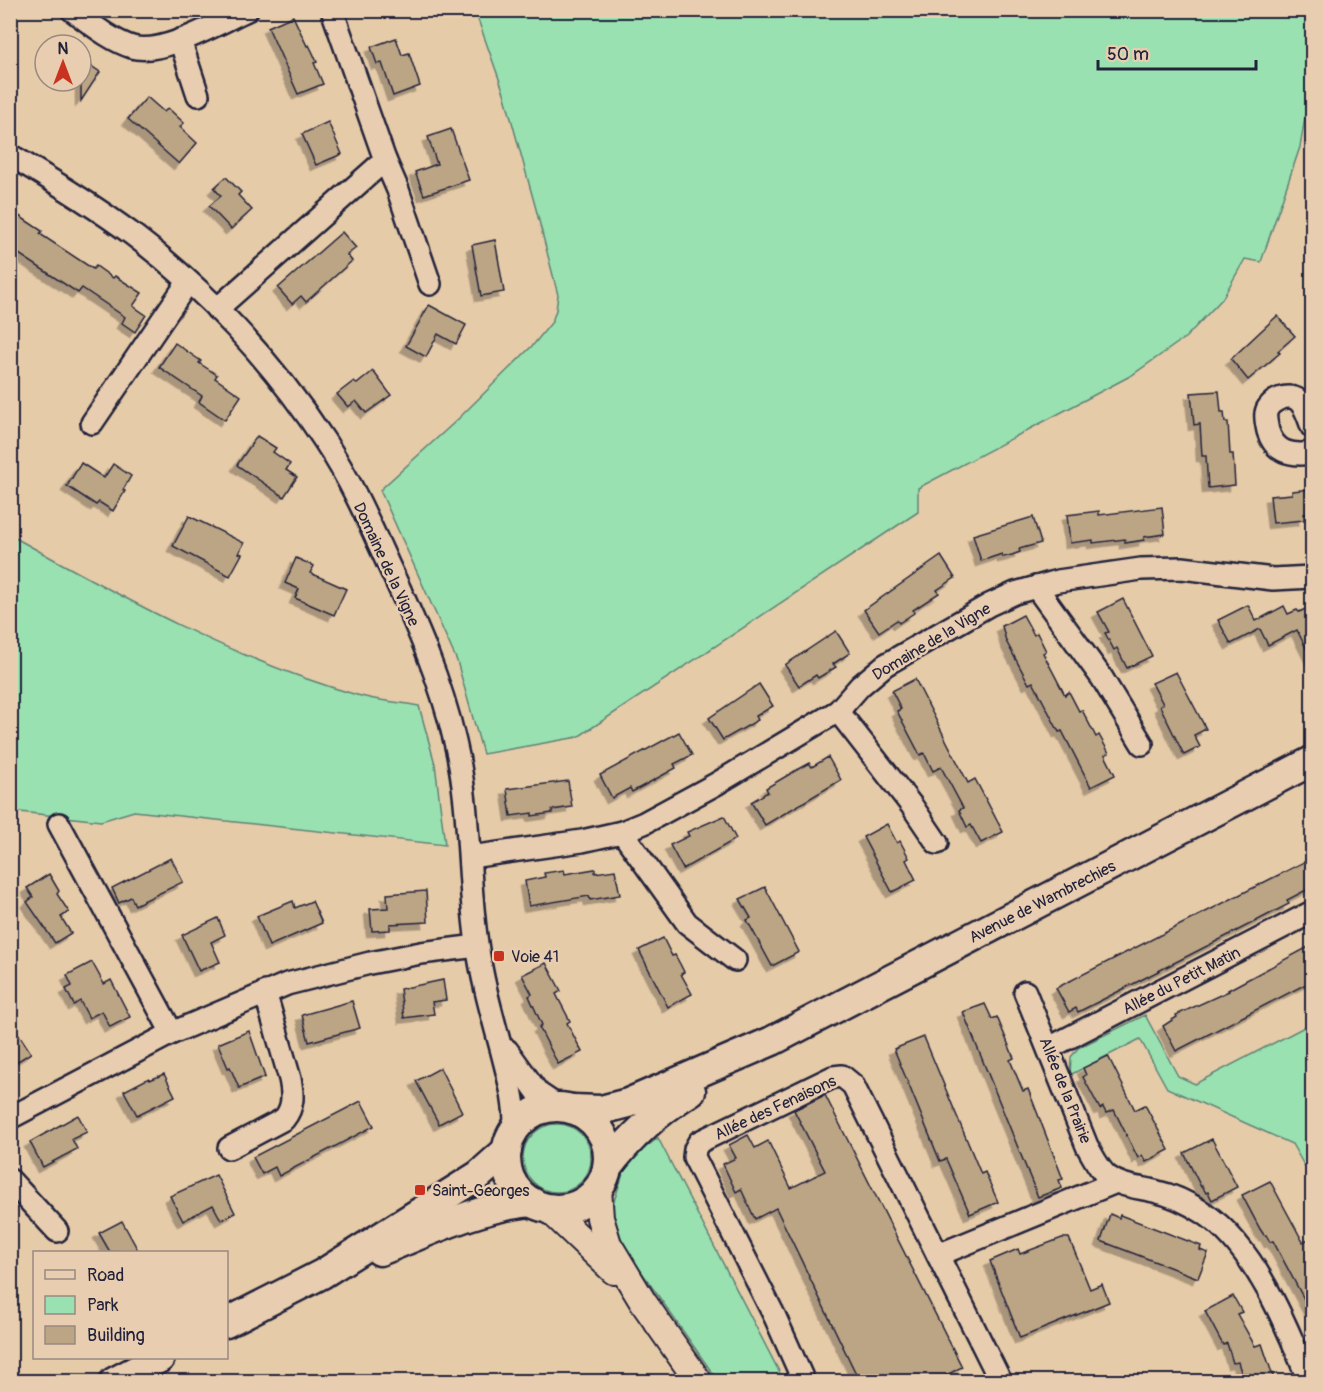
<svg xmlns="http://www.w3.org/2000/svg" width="1323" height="1392" font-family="Pangolin,sans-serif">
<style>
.green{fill:#99e1b0;stroke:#5e8276;stroke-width:1.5}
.building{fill:#bca584;stroke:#22223b;stroke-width:1.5;filter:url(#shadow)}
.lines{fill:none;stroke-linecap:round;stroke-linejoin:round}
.minor-casing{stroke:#22223b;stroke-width:26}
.tertiary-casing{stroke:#22223b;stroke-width:30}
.secondary-casing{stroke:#22223b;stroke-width:33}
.minor{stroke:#e8cdb0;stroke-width:21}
.tertiary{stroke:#e8cdb0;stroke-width:26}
.secondary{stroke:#e8cdb0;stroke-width:28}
.poi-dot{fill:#c8321e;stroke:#e8cdb0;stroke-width:2}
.labels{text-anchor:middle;stroke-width:5;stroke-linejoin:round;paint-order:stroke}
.street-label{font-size:16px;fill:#22223b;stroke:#e8cdb0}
.poi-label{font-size:16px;fill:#22223b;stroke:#e8cdb0;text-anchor:start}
</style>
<defs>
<filter id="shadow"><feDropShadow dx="-5.5" dy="5.5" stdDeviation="0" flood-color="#0004"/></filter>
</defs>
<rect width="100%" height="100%" fill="#e6cba8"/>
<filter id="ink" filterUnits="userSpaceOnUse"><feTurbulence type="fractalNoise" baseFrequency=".0167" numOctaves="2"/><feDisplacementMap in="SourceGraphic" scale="12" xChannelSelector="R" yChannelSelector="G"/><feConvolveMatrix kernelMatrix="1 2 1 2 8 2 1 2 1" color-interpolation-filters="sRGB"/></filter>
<g filter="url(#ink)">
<!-- green -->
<g class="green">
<path d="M475 11H1312V77L1300 147 1261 262 1245 259 1222 299 1186 337 1132 375 918 488V512L578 737 483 754 457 661 380 490 456 421 534 344 552 322 556 310 558 295 536 209 504 93Z"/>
<path d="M10 535C121 597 234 660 357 695 377 701 399 702 419 706L435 764 445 845 134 811 101 821 11 811Z"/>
<path d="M1145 1015 1178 1076 1195 1084 1312 1023V1179L1292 1144 1167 1088 1140 1039 1070 1075 1071 1057 1078 1048Z"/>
<circle cx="557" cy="1158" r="34"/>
<path d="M658 1138 784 1381H718L624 1247 610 1213 627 1162Z"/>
</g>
<!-- building -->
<g class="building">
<path d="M293 16 307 46 309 45 313 53 317 62 314 63 323 84 298 94 268 27Z"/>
<path d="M396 38 402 55 409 53 420 86 393 96 382 63 377 64 371 47Z"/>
<path d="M81 59 100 72 81 101Z"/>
<path d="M147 97 164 112 168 108 184 123 180 127 197 143 179 164 128 119Z"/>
<path d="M328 122 342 154 316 165 302 134Z"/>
<path d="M451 129 469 180 424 195 415 172 437 164 428 137Z"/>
<path d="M226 177 241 192 238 195 252 210 231 229 209 206 221 196 214 188Z"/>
<path d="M10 210 42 231 40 234 93 269 96 266 113 278 115 276 142 293 133 306 146 315 135 332 122 323 125 317 82 288 78 293 10 248Z"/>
<path d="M342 232 356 248 347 255 352 261 306 302 301 296 292 304 278 288Z"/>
<path d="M495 240 504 292 481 296 472 245Z"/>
<path d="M429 305 466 325 456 344 438 334 426 357 406 346Z"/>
<path d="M1277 316 1295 336 1278 351 1280 353 1248 380 1231 359Z"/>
<path d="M175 343 201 361 199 363 217 375 215 378 241 396 225 420 199 402 202 396 159 367Z"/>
<path d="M373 371 391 395 366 413 356 401 348 407 337 394 354 381 357 384Z"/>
<path d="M1219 391 1221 412H1224L1225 422H1228L1230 454H1233L1235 485 1208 488 1206 456H1202L1200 424 1194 425 1191 393Z"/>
<path d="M257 436 276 448 273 452 290 464 286 470 297 477 284 497 237 465Z"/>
<path d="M81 463 104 478 113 464 131 476 123 490 125 491 113 511 99 502 96 505 67 486Z"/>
<path d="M1312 489V513L1304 514V520L1273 523 1270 496 1292 494V491Z"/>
<path d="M1162 507 1165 534 1144 537V540L1125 543V539L1093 543V540L1070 543 1067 515 1099 511V515Z"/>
<path d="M189 516 244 543 239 553 242 554 230 576 173 546Z"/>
<path d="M1033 517 1041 543 1019 549 1020 552 1012 555 1003 557 1002 554 981 561 973 535Z"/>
<path d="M941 556 955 578 937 590 939 593 913 610 914 613 899 623 897 620 879 632 864 610Z"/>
<path d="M296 558 314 566 310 573 346 589 334 615 295 598 299 589 285 583Z"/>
<path d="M1123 599 1152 656 1127 668 1117 648 1114 650 1105 633 1109 632 1098 612Z"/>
<path d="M1248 605 1256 621 1284 606 1288 614 1297 610 1299 612 1312 606V660L1297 630 1268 645 1260 629 1231 644 1218 620Z"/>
<path d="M1023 615 1034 635 1037 633 1046 651 1043 653 1065 695 1069 692 1079 711 1082 710 1096 737 1099 735 1109 753 1105 755 1115 775 1091 787 1062 731 1059 732 1033 682 1029 684 1006 641 1002 626Z"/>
<path d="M836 631 850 653 833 664 836 667 818 678 816 675 799 686 785 665Z"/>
<path d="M1176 672 1206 729 1194 735 1200 747 1184 755 1160 706 1163 704 1152 683Z"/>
<path d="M915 679 968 783 975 779 1003 832 981 843 971 825 967 827 959 810 963 808 941 767 933 771 924 753 920 755 897 711 901 709 892 691Z"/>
<path d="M759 684 773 706 756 716 758 720 723 740 709 718Z"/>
<path d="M679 732 692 755 674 764 676 768 641 787 632 792 630 788 612 798 600 775Z"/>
<path d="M828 757 841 780 765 825 751 802 768 792 766 788 800 768 809 763 812 767Z"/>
<path d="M568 781 572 807 552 810V813L532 816V813L511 816 507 789Z"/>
<path d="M724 816 736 839 683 869 670 845 689 836 687 832Z"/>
<path d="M887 824 897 843 900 841 909 858 906 860 916 880 892 892 863 837Z"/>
<path d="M171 858 183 882 135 905 131 897 119 903 112 888Z"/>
<path d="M1312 858V887L1287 900 1289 904 1094 1004 1078 1012 1076 1008 1069 1012 1056 988Z"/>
<path d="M595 869V873L615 870 620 895 590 900 589 896 529 906 525 881 545 877 544 873 564 870 565 874Z"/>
<path d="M49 874 59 891 57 894 69 912 61 917 71 933 55 943 27 902 33 897 27 888Z"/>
<path d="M765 887 799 952 772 966 747 920 751 918 740 899Z"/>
<path d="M426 891 428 922 390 924V930L372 931 370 909 388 908 387 894Z"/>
<path d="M293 901 295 908 312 901 322 923 269 946 257 916Z"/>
<path d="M218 918 225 935 211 942 220 962 199 971 182 935Z"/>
<path d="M663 938 672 956 675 955 680 964 684 972 681 974 692 994 668 1007 639 950Z"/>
<path d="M1312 945V981L1176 1051 1163 1026 1177 1017 1176 1015 1229 991 1228 990Z"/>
<path d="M92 962 104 984 111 980 130 1017 110 1027 102 1011 89 1018 80 1001 74 1005 66 989 72 986 67 975Z"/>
<path d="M546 963 561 991 556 994 570 1021 567 1023 582 1052 558 1064 539 1027 542 1025 529 996 532 994 522 975Z"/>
<path d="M443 980 446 1000 432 1002 434 1014 404 1018 400 989Z"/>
<path d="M352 1001 360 1028 309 1042 302 1015Z"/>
<path d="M985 1004 992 1019 997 1017 1014 1058 1010 1060 1023 1091 1028 1089 1063 1179 1059 1180 1062 1188 1038 1197 963 1012Z"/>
<path d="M10 1021 31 1053 10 1066Z"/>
<path d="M249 1031 265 1077 239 1088 230 1067 228 1068 218 1044Z"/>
<path d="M924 1037 981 1174 985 1172 998 1202 970 1214 946 1159 940 1161 894 1049Z"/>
<path d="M1108 1056 1135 1110 1145 1105 1169 1150 1146 1162 1142 1155 1138 1158 1114 1110 1106 1113 1103 1107 1100 1109 1083 1077 1086 1075 1083 1068Z"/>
<path d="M440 1068 462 1112 439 1124 416 1081Z"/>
<path d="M164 1074 175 1096 137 1115 124 1091 149 1078 150 1080Z"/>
<path d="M825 1095 962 1367 933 1382H860L776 1208 755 1219 741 1189 736 1192 723 1164 736 1158 729 1145 748 1135 755 1148 768 1141 791 1188 825 1171 794 1110Z"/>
<path d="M361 1101 374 1126 279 1176 275 1167 262 1174 253 1157Z"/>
<path d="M78 1115 87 1132 72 1139 77 1149 43 1167 30 1142Z"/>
<path d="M1212 1139 1237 1187 1212 1200 1208 1192 1206 1193 1202 1186 1201 1187 1184 1153Z"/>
<path d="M216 1175 235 1213 221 1220 213 1205 183 1221 170 1196Z"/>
<path d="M1270 1181 1303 1242 1312 1237V1314L1273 1241 1270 1242 1266 1235H1264L1260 1229 1242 1195Z"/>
<path d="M1110 1214 1119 1218 1120 1215 1201 1246 1200 1250 1208 1253 1198 1278 1101 1241Z"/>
<path d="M122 1221 139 1252H110L99 1233Z"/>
<path d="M1062 1238H1069L1090 1289 1102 1284 1109 1302 1020 1338 990 1261 1018 1249 1020 1254Z"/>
<path d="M1233 1296 1242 1312 1237 1314 1255 1346 1262 1344 1275 1382H1248L1245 1373 1242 1375 1238 1362 1233 1363 1227 1343 1223 1345 1205 1311Z"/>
</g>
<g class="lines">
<!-- minor casing -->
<g class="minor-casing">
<g id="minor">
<path d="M72 10C90 23 110 40 132 47 162 56 218 23 247 10"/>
<path d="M180 40 198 95"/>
<path d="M10 155C52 180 93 205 132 234 206 290 273 362 324 440 350 479 369 522 388 564 415 621 441 680 455 742 471 808 467 876 477 943 482 981 493 1018 503 1056 509 1080 516 1104 515 1129"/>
<path d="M385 160 398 190 430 284"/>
<path d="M217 309 385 160 332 10"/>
<path d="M92 423 188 282"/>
<path d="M1312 427C1309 419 1306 408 1300 402 1291 391 1268 400 1266 413 1265 418 1267 426 1268 431 1275 453 1292 456 1312 453"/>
<path d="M1036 587 1102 678 1142 744"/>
<path d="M838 711 912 806 937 843"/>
<path d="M59 824 172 1033"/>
<path d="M622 832 687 923 735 960"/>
<path d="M470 857 582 841 622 832 644 823 716 784 838 711 860 686 885 665 989 605 1015 593 1058 581 1141 569 1182 568 1273 579 1312 577"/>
<path d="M1025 992 1087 1146C1093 1156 1098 1168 1107 1176 1121 1187 1138 1187 1154 1191 1172 1195 1189 1203 1204 1213 1254 1246 1288 1327 1309 1382"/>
<path d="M1049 1048 1312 912"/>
<path d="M507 1050 538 1093 559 1107"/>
<path d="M10 1118 172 1033 287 984 370 963 421 953 477 946"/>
<path d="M229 1148 284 1119C294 1107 293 1094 290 1079L265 992"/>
<path d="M10 1180 57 1231"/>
<path d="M938 1255 1116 1182"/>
<path d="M804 1382 775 1317 694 1157 695 1149 699 1142 833 1077 842 1076 853 1085 1001 1382"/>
</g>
</g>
<!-- tertiary casing -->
<g class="tertiary-casing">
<g id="tertiary">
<path d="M598 1188 600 1218 608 1244 643 1302 699 1382"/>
<path d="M548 1208 614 1271"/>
</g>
</g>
<!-- secondary casing -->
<g class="secondary-casing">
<g id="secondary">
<circle cx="557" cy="1158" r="51"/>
<path d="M572 1109 601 1110 628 1103 772 1041 1312 761"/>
<path d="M607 1168C631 1136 657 1112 691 1091"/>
<path d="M380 1251C428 1232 480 1206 532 1202"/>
<path d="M226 1323 322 1274 479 1175 507 1150"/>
<path d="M114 1382 160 1358"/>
</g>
</g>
<!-- minor -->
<use href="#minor" class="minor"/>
<!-- tertiary -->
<use href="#tertiary" class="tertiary"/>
<!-- secondary -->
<use href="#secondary" class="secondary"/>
</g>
</g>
<!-- markers -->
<g class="poi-dot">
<rect x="493" y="950" width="12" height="12" rx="3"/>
<rect x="414" y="1184" width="12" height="12" rx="3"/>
</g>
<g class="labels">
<!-- street labels -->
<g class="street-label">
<text transform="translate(387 564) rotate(65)" y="6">Domaine de la Vigne</text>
<text transform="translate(931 641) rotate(-31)" y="6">Domaine de la Vigne</text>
<text transform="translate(1042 901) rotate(-27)" y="6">Avenue de Wambrechies</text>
<text transform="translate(1181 980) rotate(-27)" y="6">Allée du Petit Matin</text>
<text transform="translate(1066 1090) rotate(68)" y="6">Allée de la Prairie</text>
<text transform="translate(775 1107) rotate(-25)" y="6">Allée des Fenaisons</text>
</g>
<!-- poi labels -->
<g class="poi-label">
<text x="511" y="962">Voie 41</text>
<text x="432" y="1196">Saint-Georges</text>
</g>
</g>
<!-- margin -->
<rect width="1323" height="1392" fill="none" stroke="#e8cdb0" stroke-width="36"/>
<rect x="18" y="18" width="1287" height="1356" fill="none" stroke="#22223b" stroke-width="2" filter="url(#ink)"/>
<!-- legend -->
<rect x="33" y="1251" width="195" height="108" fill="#e8cdb0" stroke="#998981" stroke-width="1.5"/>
<rect x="45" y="1270" width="30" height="9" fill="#e8cdb0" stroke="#998981" stroke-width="1.5"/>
<text x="87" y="1281" font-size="18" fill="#22223b">Road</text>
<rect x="45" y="1296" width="30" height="18" fill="#99e1b0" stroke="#998981" stroke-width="1.5"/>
<text x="87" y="1311" font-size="18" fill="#22223b">Park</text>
<rect x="45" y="1326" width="30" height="18" fill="#bca584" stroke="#998981" stroke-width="1.5"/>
<text x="87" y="1341" font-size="18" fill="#22223b">Building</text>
<!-- north arrow -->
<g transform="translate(63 63)"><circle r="28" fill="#e8cdb0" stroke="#998981" stroke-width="1.5"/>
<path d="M0-4.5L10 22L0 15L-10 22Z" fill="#c8321e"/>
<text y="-9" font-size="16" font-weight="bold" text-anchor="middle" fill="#22223b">N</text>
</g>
<!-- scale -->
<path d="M1098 60v9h158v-9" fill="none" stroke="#22223b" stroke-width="3"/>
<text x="1107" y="60" font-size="18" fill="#22223b" stroke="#e8cdb0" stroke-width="4.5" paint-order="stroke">50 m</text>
</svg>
